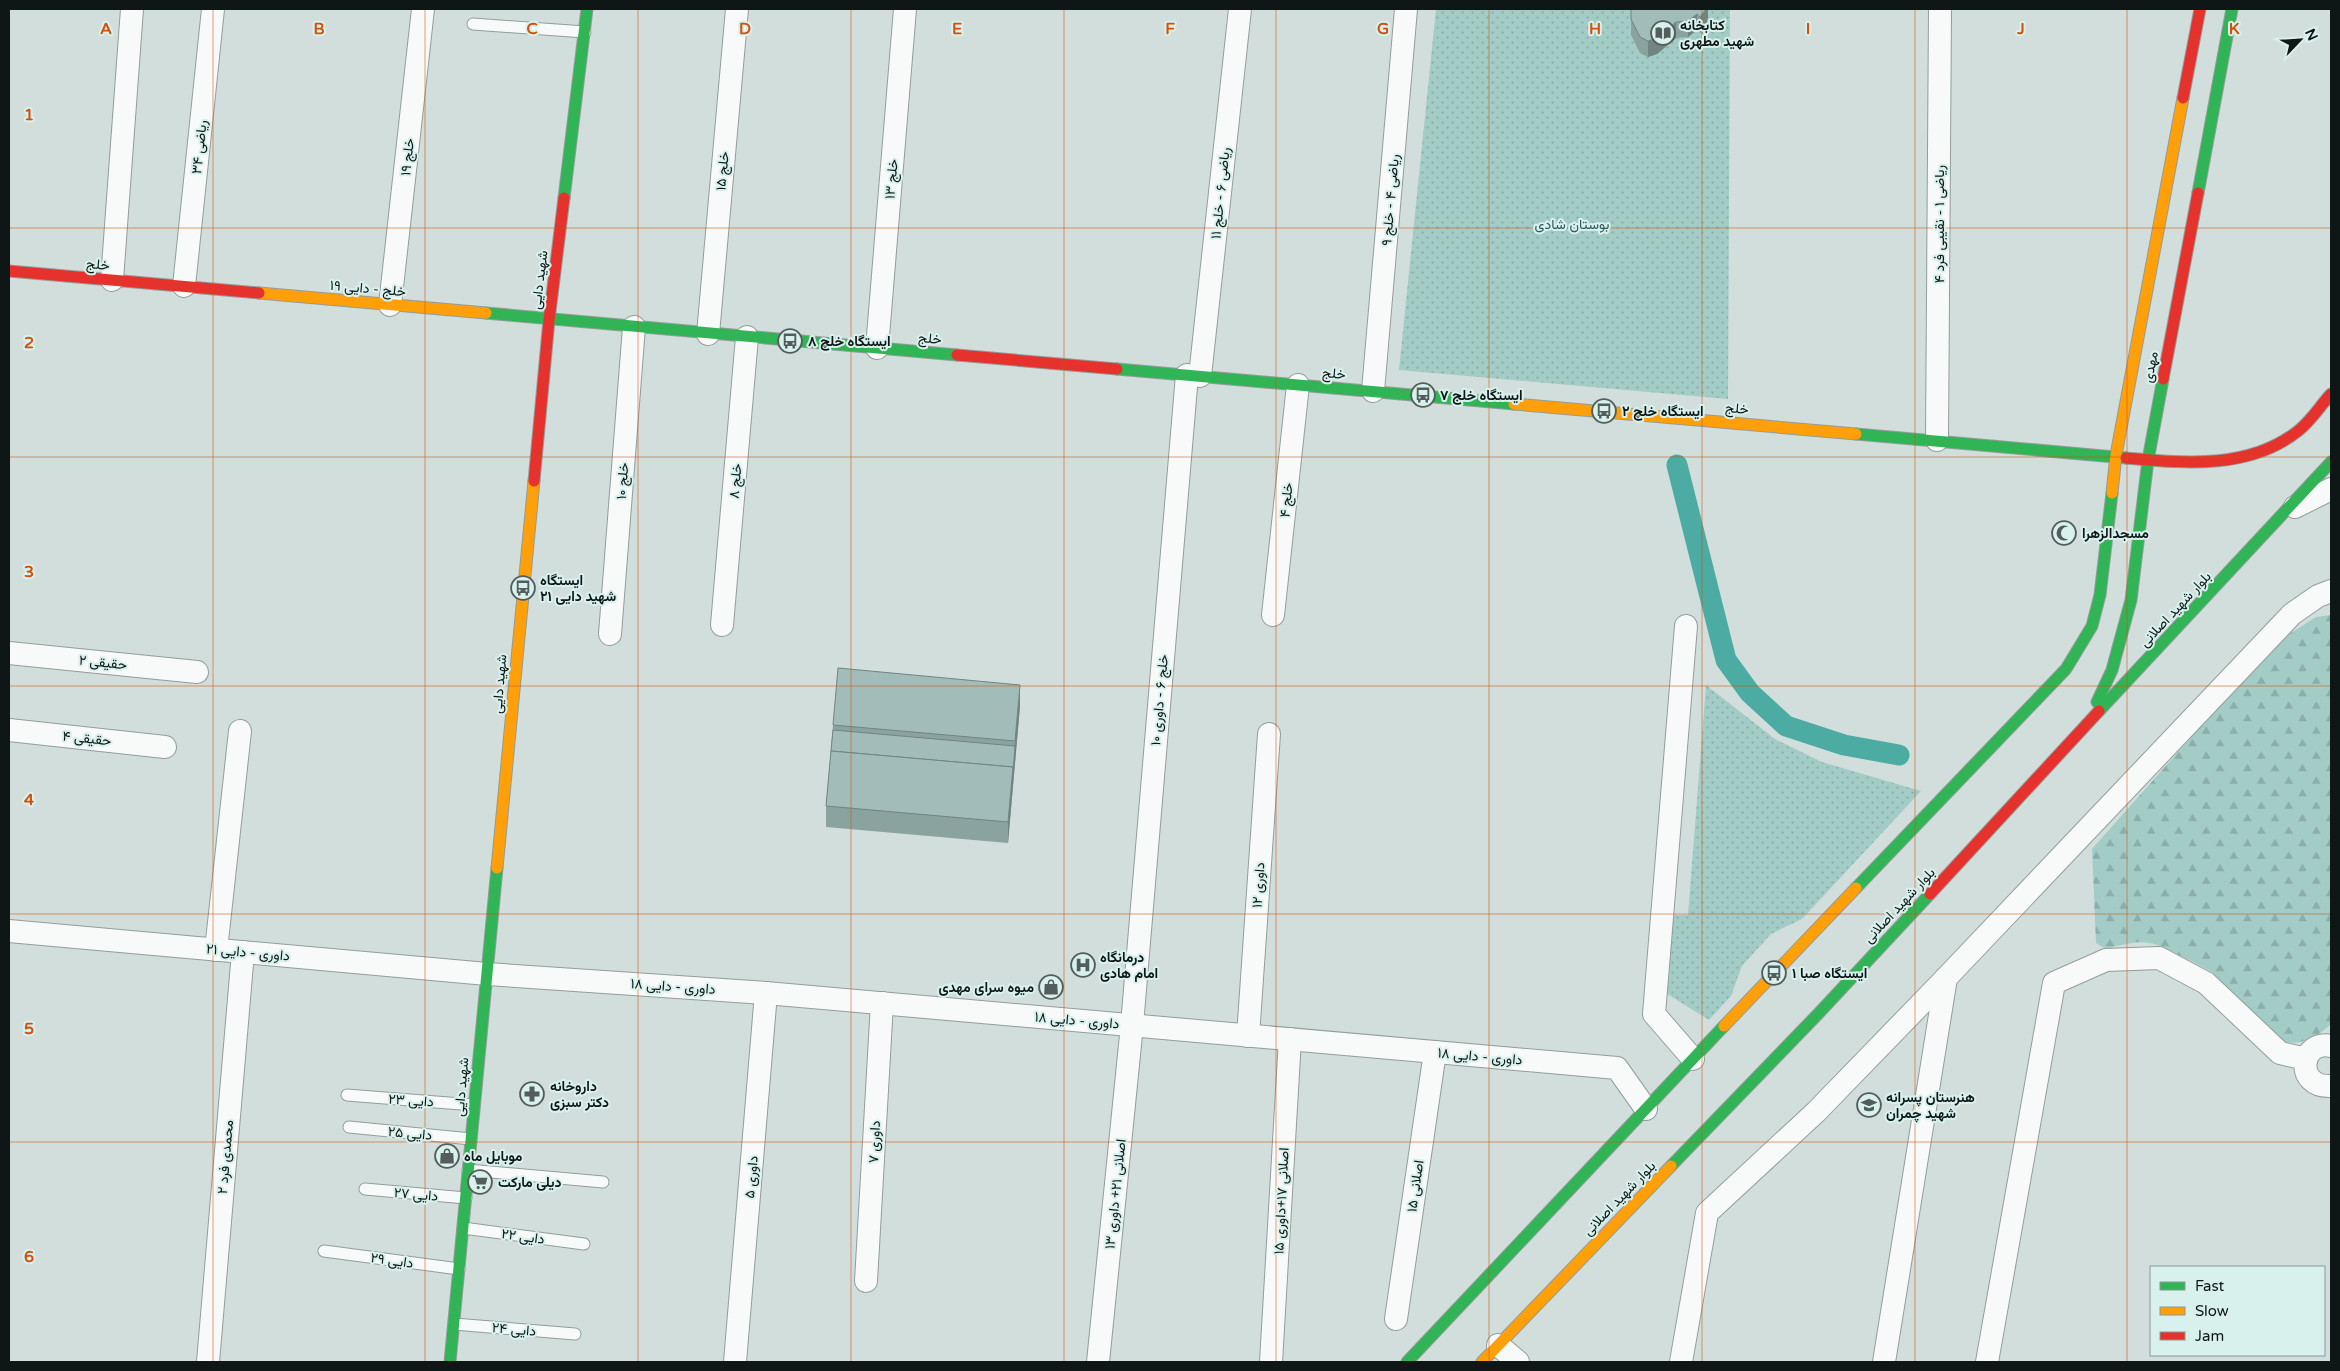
<svg xmlns="http://www.w3.org/2000/svg" width="2340" height="1371" font-family="'Varela Round',Vazirmatn,sans-serif">
<style>
.forest{fill:url(#forest-firs)}
.park{fill:url(#park-dots)}
.lines{fill:none;stroke-linecap:round;stroke-linejoin:round}
.canal{stroke:#4caca3;stroke-width:21}
.lane-casing{stroke:#939d9b;stroke-width:13}
.street-casing{stroke:#939d9b;stroke-width:24}
.fast-casing{stroke:#939d9b;stroke-width:13}
.slow-casing{stroke:#939d9b;stroke-width:13}
.jam-casing{stroke:#939d9b;stroke-width:13}
.lane{stroke:#f8fafa;stroke-width:11}
.street{stroke:#f8fafa;stroke-width:22}
.fast{stroke:#30b455;stroke-width:11}
.slow{stroke:#ff9f0a;stroke-width:11}
.jam{stroke:#e5322d;stroke-width:11}
.wall{fill:#8ba39f}
.shaded-wall{fill:#718482}
.building{fill:#a2bdb9;stroke:#718482}
.grid{fill:none;stroke:#d2520d;stroke-width:1;stroke-opacity:0.55}
.labels{text-anchor:middle;stroke-width:4;stroke-linejoin:round;paint-order:stroke}
.poi-label{font-size:14px;font-weight:bold;fill:#0e1716;stroke:#d9f1ed;text-anchor:start}
.street-label{font-size:14px;fill:#0e1716;stroke:#d9f1ed}
.park-label{font-size:14px;fill:#2a5a54;stroke:#d9f1ed}
.grid-label{font-size:16px;text-anchor:middle;font-weight:bold;fill:#d2520d;stroke:#d9f1ed;stroke-width:4;stroke-linejoin:round;paint-order:stroke}
</style>
<defs>
<pattern id="forest-firs" width="22" height="20" patternUnits="userSpaceOnUse" patternTransform="scale(1.25)"><rect width="22" height="20" fill="#a3ccc7"/><path d="M5 1l3.5 6h-7zM16 11l3.5 6h-7z" fill="#8baeaa"/></pattern>
<pattern id="park-dots" width="8" height="8" patternUnits="userSpaceOnUse" patternTransform="scale(1.25)"><rect width="8" height="8" fill="#a3ccc7"/><path d="M2 2h.1M6 6h.1" fill="none" stroke="#8baeaa" stroke-width="1.8" stroke-linecap="round"/></pattern>
</defs>
<rect width="100%" height="100%" fill="#d2dedc"/>
<!-- forest -->
<path class="forest" d="M2331 615V1024C2286 1067 2257 1027 2227 991 2223 985 2218 978 2213 973 2206 968 2196 964 2189 960 2152 941 2147 937 2106 949L2096 943 2092 849 2275 643 2316 617Z"/>
<!-- park -->
<g class="park">
<path d="M1436 9H1730L1728 399 1399 370Z"/>
<path d="M1706 685 1775 739 1822 762 1921 791 1802 919 1771 934 1742 966 1731 996 1709 1020 1664 992 1673 915H1688Z"/>
</g>
<g class="lines">
<!-- canal -->
<path class="canal" d="M1677 465 1726 660 1750 693 1786 726 1844 745 1899 755"/>
<!-- lane casing -->
<g class="lane-casing">
<g id="lane">
<path d="M473 24 585 32"/>
<path d="M347 1095 474 1105"/>
<path d="M349 1127 471 1139"/>
<path d="M468 1170 603 1182"/>
<path d="M365 1189 466 1198"/>
<path d="M463 1228 584 1244"/>
<path d="M324 1251 459 1269"/>
<path d="M454 1324 575 1334"/>
</g>
</g>
<!-- street casing -->
<g class="street-casing">
<g id="street">
<path d="M112 280 132 9"/>
<path d="M184 286 213 9"/>
<path d="M390 305 423 9"/>
<path d="M708 334 737 9"/>
<path d="M877 348 905 9"/>
<path d="M1200 376 1240 9"/>
<path d="M1373 391 1406 9"/>
<path d="M1937 440 1940 9"/>
<path d="M2295 507 2331 489"/>
<path d="M1273 615 1298 385"/>
<path d="M722 625 747 337"/>
<path d="M1686 626 1654 1014 1693 1059"/>
<path d="M610 634 634 327"/>
<path d="M9 653 197 672"/>
<path d="M9 730 165 747"/>
<path d="M9 931 487 974 766 993 1617 1068 1646 1109"/>
<path d="M216 950 240 731"/>
<path d="M1248 1036 1269 734"/>
<path d="M2331 1046C2300 1039 2294 1088 2331 1086"/>
<path d="M866 1281 882 1003"/>
<path d="M1396 1319 1435 1052"/>
<path d="M1498 1345 1518 1362"/>
<path d="M208 1362 243 952"/>
<path d="M735 1362 766 993"/>
<path d="M1098 1362 1132 1025 1187 375"/>
<path d="M1271 1362 1290 1039"/>
<path d="M1681 1362 1707 1213 1816 1112 1946 978 2292 614 2318 596 2331 591"/>
<path d="M1884 1362 1946 978"/>
<path d="M1987 1362 2054 983 2106 960 2159 958 2206 983 2280 1053 2306 1059"/>
</g>
</g>
<!-- fast casing -->
<g class="fast-casing">
<g id="fast">
<path d="M2198 193 2232 9"/>
<path d="M564 198 587 9"/>
<path d="M486 313 957 355"/>
<path d="M1117 369 1514 404"/>
<path d="M1856 434 2126 458"/>
<path d="M2097 702 2112 670 2131 600 2148 460 2163 379"/>
<path d="M2099 711 2331 462"/>
<path d="M1856 888 2066 669 2092 626 2100 595 2112 493"/>
<path d="M1671 1166 1818 1014 1930 894"/>
<path d="M450 1362 497 868"/>
<path d="M1407 1362 1724 1026"/>
</g>
</g>
<!-- slow casing -->
<g class="slow-casing">
<g id="slow">
<path d="M259 293 486 313"/>
<path d="M1514 404 1856 434"/>
<path d="M2112 493 2116 455 2183 98"/>
<path d="M497 868 534 481"/>
<path d="M1724 1026 1856 888"/>
<path d="M1482 1362 1671 1166"/>
</g>
</g>
<!-- jam casing -->
<g class="jam-casing">
<g id="jam">
<path d="M2183 98 2200 9"/>
<path d="M9 271 259 293"/>
<path d="M957 355 1117 369"/>
<path d="M2163 379 2198 193"/>
<path d="M2126 458C2184 463 2249 470 2298 431 2311 421 2320 406 2331 394"/>
<path d="M534 481 549 320 564 198"/>
<path d="M1930 894 2099 711"/>
</g>
</g>
<!-- lane -->
<use href="#lane" class="lane"/>
<!-- street -->
<use href="#street" class="street"/>
<!-- fast -->
<use href="#fast" class="fast"/>
<!-- slow -->
<use href="#slow" class="slow"/>
<!-- jam -->
<use href="#jam" class="jam"/>
</g>
<!-- wall -->
<g class="wall">
<path d="M1631 9H1708V17L1706 25 1700 33 1697 30 1688 37 1676 38 1657 54 1648 57 1640 53 1631 35Z"/>
<path d="M1020 706 1008 843 826 827V806L833 725Z"/>
</g>
<!-- shaded-wall -->
<g class="shaded-wall">
<path d="M1706 9H1708V17L1706 25 1700 33V17Z"/>
<path d="M1697 14V30L1688 37V21Z"/>
<path d="M1676 22V38L1657 54 1648 57V41Z"/>
<path d="M1020 685V706L1008 843V822Z"/>
</g>
<!-- building -->
<g class="building">
<path d="M1631 9H1706L1700 17 1697 14 1688 21 1676 22 1657 38 1648 41 1640 37 1631 19Z"/>
<path d="M838 668 1020 685 1015 741 833 725Z"/>
<path d="M833 730 1015 746 1013 772V767L831 751Z"/>
<path d="M831 751 1013 767 1008 822 826 806Z"/>
</g>
<!-- grid -->
<path class="grid" d="M213 9V1362M425 9V1362M638 9V1362M851 9V1362M1064 9V1362M1276 9V1362M1489 9V1362M1702 9V1362M1915 9V1362M2127 9V1362M9 228H2331M9 457H2331M9 686H2331M9 914H2331M9 1142H2331"/>
<!-- icons -->
<defs>
<g id="library-ring" transform="scale(1.25)"><circle r="9.5" fill="#d9f1ed" stroke="#535d5b" stroke-width="1.5"/><path d="M-6-4Q-3-5.5-.7-3.5V5Q-3 3-6 4ZM6-4Q3-5.5 .7-3.5V5Q3 3 6 4Z" fill="#535d5b"/></g>
<g id="bus-ring" transform="scale(1.25)"><circle r="9.5" fill="#d9f1ed" stroke="#535d5b" stroke-width="1.5"/><path d="M-5-6H5V4H4V6H2V4H-2V6H-4V4H-5ZM-3.5-4V0h7V-4ZM-3.5 1.2v1.5H-2V1.2ZM2 1.2v1.5H3.5V1.2Z" fill="#535d5b"/></g>
<g id="mosque-ring" transform="scale(1.25)"><circle r="9.5" fill="#d9f1ed" stroke="#535d5b" stroke-width="1.5"/><path d="M3.5-4.9A6 6 0 1 0 3.5 4.9A5 5 0 1 1 3.5-4.9Z" fill="#535d5b"/></g>
<g id="hospital-ring" transform="scale(1.25)"><circle r="9.5" fill="#d9f1ed" stroke="#535d5b" stroke-width="1.5"/><path d="M-5-5h3v3.5h4V-5h3V5h-3V1.5h-4V5h-3Z" fill="#535d5b"/></g>
<g id="shop-ring" transform="scale(1.25)"><circle r="9.5" fill="#d9f1ed" stroke="#535d5b" stroke-width="1.5"/><path d="M-5-2.5h2.3a2.7 3.5 0 0 1 5.4 0H5L5.5 6h-11ZM-1.5-2.5h3a1.5 2.3 0 0 0-3 0Z" fill="#535d5b"/></g>
<g id="pharmacy-ring" transform="scale(1.25)"><circle r="9.5" fill="#d9f1ed" stroke="#535d5b" stroke-width="1.5"/><path d="M-2-6h4v4h4v4h-4v4h-4v-4h-4v-4h4Z" fill="#535d5b"/></g>
<g id="school-ring" transform="scale(1.25)"><circle r="9.5" fill="#d9f1ed" stroke="#535d5b" stroke-width="1.5"/><path d="M0-5L7-2L0 1L-7-2ZM-4 1L0 2.5L4 1V4Q0 6-4 4Z" fill="#535d5b"/></g>
<g id="supermarket-ring" transform="scale(1.25)"><circle r="9.5" fill="#d9f1ed" stroke="#535d5b" stroke-width="1.5"/><path d="M-6-5.5h2.5l.6 2H6L4.5 2H-2.5L-4.4-4H-6ZM-1.5 3.2a1.3 1.3 0 1 0 .1 0ZM3 3.2a1.3 1.3 0 1 0 .1 0Z" fill="#535d5b"/></g>
</defs>
<g fill-rule="evenodd">
<use href="#library-ring" x="1663" y="33"/>
<use href="#bus-ring" x="790" y="341"/>
<use href="#bus-ring" x="1423" y="395"/>
<use href="#bus-ring" x="1604" y="411"/>
<use href="#mosque-ring" x="2064" y="533"/>
<use href="#bus-ring" x="523" y="588"/>
<use href="#hospital-ring" x="1083" y="965"/>
<use href="#bus-ring" x="1774" y="973"/>
<use href="#shop-ring" x="1051" y="987"/>
<use href="#pharmacy-ring" x="532" y="1094"/>
<use href="#school-ring" x="1869" y="1105"/>
<use href="#shop-ring" x="447" y="1156"/>
<use href="#supermarket-ring" x="480" y="1182"/>
</g>
<g class="labels">
<!-- poi labels -->
<g class="poi-label">
<text x="1680" y="30">کتابخانه<tspan x="1680" dy="16">شهید مطهری</tspan></text>
<text x="808" y="346">ایستگاه خلچ ۸</text>
<text x="1440" y="400">ایستگاه خلج ۷</text>
<text x="1622" y="416">ایستگاه خلچ ۲</text>
<text x="2082" y="538">مسجدالزهرا</text>
<text x="540" y="585">ایستگاه<tspan x="540" dy="16">شهید دایی ۲۱</tspan></text>
<text x="1100" y="962">درمانگاه<tspan x="1100" dy="16">امام هادی</tspan></text>
<text x="1792" y="978">ایستگاه صبا ۱</text>
<text x="1034" y="992" text-anchor="end">میوه سرای مهدی</text>
<text x="550" y="1091">داروخانه<tspan x="550" dy="16">دکتر سبزی</tspan></text>
<text x="1886" y="1102">هنرستان پسرانه<tspan x="1886" dy="16">شهید چمران</tspan></text>
<text x="464" y="1161">موبایل ماه</text>
<text x="498" y="1187">دیلی مارکت</text>
</g>
<!-- street labels -->
<g class="street-label">
<text transform="translate(199 147) rotate(-84)" y="5">ریاضی ۳۴</text>
<text transform="translate(407 157) rotate(-84)" y="5">خلج ۱۹</text>
<text transform="translate(722 171) rotate(-85)" y="5">خلج ۱۵</text>
<text transform="translate(891 179) rotate(-85)" y="5">خلج ۱۳</text>
<text transform="translate(1220 193) rotate(-84)" y="5">ریاضی ۶ - خلج ۱۱</text>
<text transform="translate(1390 200) rotate(-85)" y="5">ریاضی ۴ - خلج ۹</text>
<text transform="translate(1939 224) rotate(-90)" y="5">ریاضی ۱ - نقیبی فرد ۴</text>
<text transform="translate(98 264) rotate(5)" y="5">خلج</text>
<text transform="translate(539 280) rotate(-83)" y="5">شهید دایی</text>
<text transform="translate(368 288) rotate(5)" y="5">خلج - دایی ۱۹</text>
<text transform="translate(930 338) rotate(5)" y="5">خلج</text>
<text transform="translate(2150 367) rotate(-79)" y="5">مهدی</text>
<text transform="translate(1334 373) rotate(5)" y="5">خلج</text>
<text transform="translate(1737 408) rotate(5)" y="5">خلج</text>
<text transform="translate(622 481) rotate(-86)" y="5">خلج ۱۰</text>
<text transform="translate(735 481) rotate(-85)" y="5">خلج ۸</text>
<text transform="translate(1286 500) rotate(-84)" y="5">خلج ۴</text>
<text transform="translate(2175 609) rotate(-47)" y="5">بلوار شهید اصلانی</text>
<text transform="translate(103 662) rotate(6)" y="5">حقیقی ۲</text>
<text transform="translate(499 684) rotate(-85)" y="5">شهید دایی</text>
<text transform="translate(1159 700) rotate(-85)" y="5">خلج ۶ - داوری ۱۰</text>
<text transform="translate(87 738) rotate(6)" y="5">حقیقی ۴</text>
<text transform="translate(1258 885) rotate(-86)" y="5">داوری ۱۲</text>
<text transform="translate(1899 905) rotate(-47)" y="5">بلوار شهید اصلانی</text>
<text transform="translate(248 952) rotate(5)" y="5">داوری - دایی ۲۱</text>
<text transform="translate(673 986) rotate(4)" y="5">داوری - دایی ۱۸</text>
<text transform="translate(1077 1020) rotate(5)" y="5">داوری - دایی ۱۸</text>
<text transform="translate(1480 1056) rotate(5)" y="5">داوری - دایی ۱۸</text>
<text transform="translate(461 1087) rotate(-85)" y="5">شهید دایی</text>
<text transform="translate(411 1100) rotate(4)" y="5">دایی ۲۳</text>
<text transform="translate(410 1133) rotate(5)" y="5">دایی ۲۵</text>
<text transform="translate(874 1142) rotate(-87)" y="5">داوری ۷</text>
<text transform="translate(225 1157) rotate(-85)" y="5">محمدی فرد ۲</text>
<text transform="translate(751 1177) rotate(-85)" y="5">داوری ۵</text>
<text transform="translate(1415 1186) rotate(-82)" y="5">اصلانی ۱۵</text>
<text transform="translate(416 1194) rotate(5)" y="5">دایی ۲۷</text>
<text transform="translate(1115 1194) rotate(-84)" y="5">اصلانی ۲۱+ داوری ۱۳</text>
<text transform="translate(1619 1198) rotate(-46)" y="5">بلوار شهید اصلانی</text>
<text transform="translate(1281 1201) rotate(-87)" y="5">اصلانی ۱۷+داوری ۱۵</text>
<text transform="translate(523 1236) rotate(8)" y="5">دایی ۲۲</text>
<text transform="translate(392 1260) rotate(8)" y="5">دایی ۲۹</text>
<text transform="translate(514 1329) rotate(5)" y="5">دایی ۲۴</text>
</g>
<!-- park labels -->
<g class="park-label">
<text x="1572" y="229">بوستان شادی</text>
</g>
</g>
<g class="grid-label">
<text x="106" y="34">A</text>
<text x="319" y="34">B</text>
<text x="532" y="34">C</text>
<text x="745" y="34">D</text>
<text x="957" y="34">E</text>
<text x="1170" y="34">F</text>
<text x="1383" y="34">G</text>
<text x="1595" y="34">H</text>
<text x="1808" y="34">I</text>
<text x="2021" y="34">J</text>
<text x="2234" y="34">K</text>
<text x="29" y="120">1</text>
<text x="29" y="348">2</text>
<text x="29" y="577">3</text>
<text x="29" y="805">4</text>
<text x="29" y="1034">5</text>
<text x="29" y="1262">6</text>
</g>
<!-- border -->
<rect width="2340" height="1371" fill="none" stroke="#0e1716" stroke-width="20"/>
<!-- legend -->
<rect x="2150" y="1266" width="175" height="90" fill="#d9f1ed" stroke="#889a97"/>
<rect x="2160" y="1282" width="25" height="8" fill="#30b455" stroke="#889a97"/>
<text x="2195" y="1291" font-size="15" fill="#0e1716">Fast</text>
<rect x="2160" y="1307" width="25" height="8" fill="#ff9f0a" stroke="#889a97"/>
<text x="2195" y="1316" font-size="15" fill="#0e1716">Slow</text>
<rect x="2160" y="1332" width="25" height="8" fill="#e5322d" stroke="#889a97"/>
<text x="2195" y="1341" font-size="15" fill="#0e1716">Jam</text>
<!-- north arrow -->
<g transform="translate(2300 40) rotate(65)" stroke="#d9f1ed" stroke-width="4" paint-order="stroke">
<path d="M0-4L9 19L0 12L-9 19Z" fill="#0e1716"/>
<text y="-8" font-size="14" font-weight="bold" text-anchor="middle" fill="#0e1716">N</text>
</g>
</svg>
